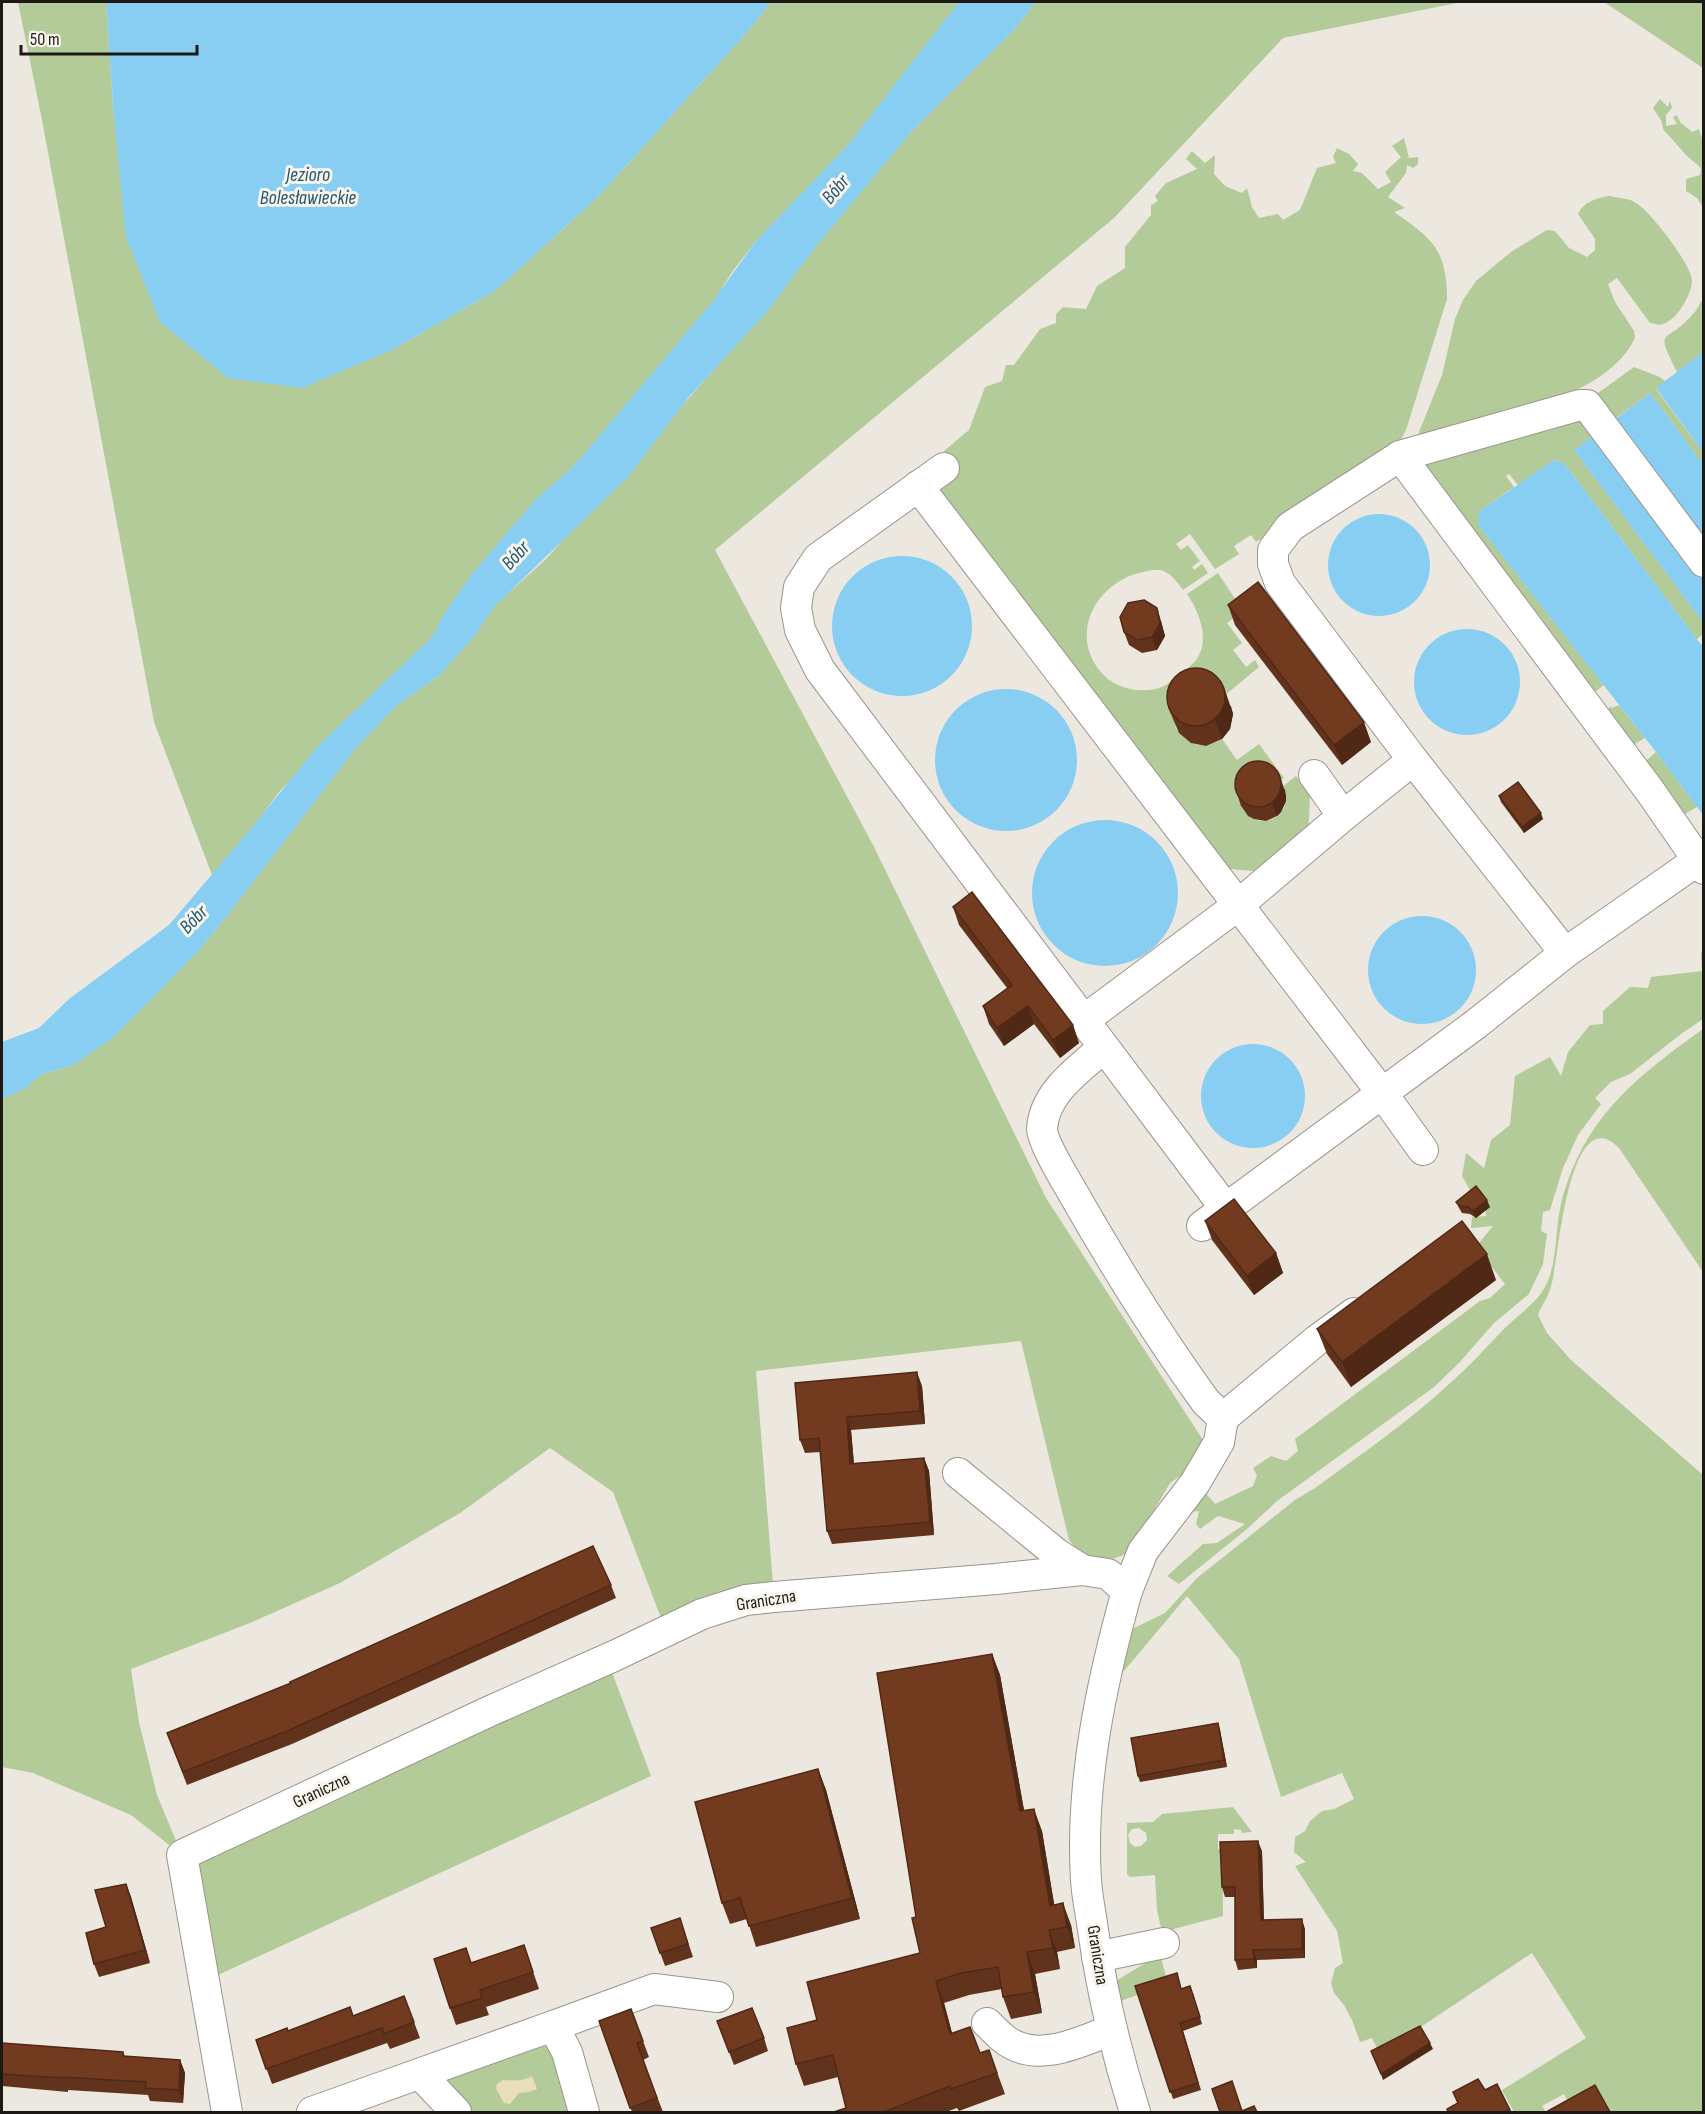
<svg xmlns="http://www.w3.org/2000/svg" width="1705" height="2114" font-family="'Sofia Sans Condensed',sans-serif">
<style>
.green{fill:#b3ca99;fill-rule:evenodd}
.sand{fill:#e8dfba}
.water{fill:#88cef3}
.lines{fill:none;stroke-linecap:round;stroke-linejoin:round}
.minor-casing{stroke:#99958d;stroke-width:32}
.minor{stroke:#fff;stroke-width:30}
.wall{fill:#62331c}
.shaded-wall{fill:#502916}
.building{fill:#723b20;stroke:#502916;stroke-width:1.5}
.labels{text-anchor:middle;stroke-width:6;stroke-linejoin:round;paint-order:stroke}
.street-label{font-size:18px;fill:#1a1916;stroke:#f9f5ec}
.water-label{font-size:20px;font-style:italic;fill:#225872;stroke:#f9f5ec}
</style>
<rect width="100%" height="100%" fill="#ece8df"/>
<!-- green -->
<g class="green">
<path d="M18 2H106L114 118 392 350 495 291 599 196 749 30 771 2H960L848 145 756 241 732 272 714 301 574 466 539 497 436 634 280 791 253 827 212 875 154 722 42 120Z"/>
<path d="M1036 2H1462L1283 38 1114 218 715 550 873 845 1046 1198 1212 1454 1170 1483 1131 1550C1118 1560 1096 1565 1082 1554 1077 1550 1073 1545 1069 1540L1021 1341 756 1371 774 1597 666 1631 613 1492 550 1448 460 1513 340 1583 250 1623 131 1669 139 1722 157 1795 182 1855 607 1659 651 1776 205 1981 182 1855 131 1815 33 1773 2 1767V1099L18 1091 42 1074 74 1065 115 1035 200 949 227 916 355 747 396 706 440 675 493 607 546 559 765 312 812 249 911 132 1013 31Z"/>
<path d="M1604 2H1703V68Z"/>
<path d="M1660 99 1668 107 1670 101 1672 108 1666 115V126L1677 124 1673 117 1677 115 1680 122 1692 132 1699 129 1703 142V207L1697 198 1686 191V179L1700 175 1701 168 1686 155 1663 129 1662 122 1653 108Z"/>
<path d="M1404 138 1409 158 1418 157V164L1413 168 1407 165 1406 173 1388 197 1405 208 1394 212C1432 238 1447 250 1447 299L1406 430 1396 449 1340 489 1256 542 1251 535 1234 546 1239 554 1215 569 1190 534 1176 544 1181 550 1188 545 1200 561 1192 567 1194 570 1202 564 1208 573 1183 590C1177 582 1170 571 1159 570 1151 569 1140 573 1132 575 1093 590 1071 635 1100 671 1113 688 1140 695 1162 687 1170 683 1177 677 1184 671 1190 666 1196 662 1199 655 1209 636 1198 610 1187 594L1218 573 1243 611 1227 623 1242 643 1233 650 1246 667 1255 660 1259 667 1224 696 1175 727C1189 745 1200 751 1222 739L1237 760 1259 744 1284 778 1241 806C1257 836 1297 816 1283 786L1296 776 1310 795 1308 839 1266 872 1217 868 941 506 937 483 954 465 944 451 969 430 985 387 1002 381 1006 365H1014L1040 329 1056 323V314L1063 307 1086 309 1097 286 1125 268V247L1151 215V205L1158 201 1155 196 1166 183 1197 169 1186 159 1192 151 1205 163 1215 155 1214 174 1225 186 1242 193 1247 188 1252 207 1259 218 1278 214 1283 220 1300 210 1317 168 1336 163 1333 157 1337 148 1349 154 1358 164 1353 171 1362 173 1378 189 1391 182 1385 172 1401 157 1392 146Z"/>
<path d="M1609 196C1618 198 1629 198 1636 203 1650 211 1693 266 1692 282 1691 296 1675 324 1659 325 1658 325 1652 323 1650 323L1617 278 1608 284 1615 302 1634 331 1635 338C1605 402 1482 420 1419 437V432L1442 375 1455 319 1463 300 1476 281 1494 266 1511 252 1547 230 1555 231 1569 248 1587 257 1595 250V239L1578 214C1583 202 1597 198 1609 196Z"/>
<path d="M1703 299V352L1677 372C1654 325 1665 346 1692 315 1697 311 1699 304 1703 299Z"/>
<path d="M1634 367 1660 377 1665 381 1656 389 1703 452V464L1650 393 1612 421 1594 396Z"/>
<path d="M1577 414 1598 432 1574 450 1703 622V634L1697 639 1564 463 1554 460 1518 485 1509 474 1506 476 1514 487 1481 510 1479 526 1604 685 1590 696 1417 457Z"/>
<path d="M1619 705 1645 738 1628 748 1608 710 1610 706 1612 708Z"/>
<path d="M1656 752 1697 807 1678 818 1641 765Z"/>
<path d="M1703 951V1019L1681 1034 1630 1074 1611 1082 1595 1098 1601 1104 1578 1135 1563 1168 1550 1210 1543 1212 1541 1231 1547 1234 1543 1264 1529 1294 1494 1323 1459 1363 1434 1387 1277 1501 1247 1529 1179 1584 1167 1576 1203 1544 1217 1543 1245 1524 1218 1516 1200 1529 1196 1524 1199 1511 1182 1513 1202 1489 1215 1504 1253 1486 1257 1475 1253 1468 1271 1456 1286 1461 1298 1451 1295 1439 1480 1301 1490 1298 1505 1284 1481 1253 1479 1243 1493 1226 1471 1228 1472 1217 1486 1216 1485 1205 1477 1202 1462 1176 1466 1153 1484 1168 1491 1140 1510 1125 1515 1076 1550 1057 1561 1076 1568 1052 1590 1025 1603 1024V1011L1630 987 1648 988 1651 977 1702 971 1701 952Z"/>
<path d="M1703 1029V1272L1619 1148C1571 1099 1559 1249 1554 1272 1553 1280 1551 1287 1548 1295 1545 1302 1540 1308 1538 1315L1547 1333 1571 1360 1703 1475V2112H1574L1564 2094 1542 2106 1546 2112H1514L1502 2090 1586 2038 1532 1953 1380 2054 1372 2038 1360 2042 1352 2020 1344 2005 1334 1993 1331 1983 1335 1968 1343 1963 1337 1931 1295 1866 1306 1862 1294 1852 1295 1837 1305 1831 1310 1821 1322 1811 1334 1809 1354 1799 1342 1773 1281 1797 1239 1659 1187 1596 1124 1671 1118 1668 1128 1631 1165 1613 1197 1578 1295 1500 1315 1488C1360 1455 1407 1423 1448 1385 1469 1367 1487 1346 1506 1327 1518 1315 1532 1306 1542 1292 1559 1266 1554 1233 1561 1204 1583 1118 1635 1078 1703 1029Z"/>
<path d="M1233 1807 1252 1832 1242 1833 1241 1830 1234 1829V1834H1218V1849H1222L1223 1916 1162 1932 1157 1910 1155 1875 1130 1877 1127 1874V1823L1153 1822 1162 1814ZM1139 1828 1146 1833 1147 1840 1141 1846 1135 1847 1130 1843 1128 1835 1132 1829Z"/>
<path d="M1160 1954 1168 1984 1115 2003 1111 1984Z"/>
<path d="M542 2045 549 2048 555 2054 574 2112H467L443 2077Z"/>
</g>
<!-- sand -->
<path class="sand" d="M532 2076 537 2089 529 2092 519 2093 510 2104 504 2103 496 2089 497 2084 503 2080C515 2081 522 2081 532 2076Z"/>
<!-- water -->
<g class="water">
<path d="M106 2H771L749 30 599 196 495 291 392 350 302 388 228 378 160 322 126 237 114 118Z"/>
<path d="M959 2H1036L1013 31 911 132 814 249 767 312 688 398 628 477 494 607 475 635 440 675 396 706 355 749 227 916 200 949 116 1035 74 1065 42 1074 24 1089 2 1099V1042L39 1028 69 999 169 925 253 826 318 746 434 635 442 617 472 574 536 499 574 466 713 301 756 241 848 145Z"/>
<path d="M1703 352V452L1656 388Z"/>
<path d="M1650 393 1703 464V622L1574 450Z"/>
<path d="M1554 460 1564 463 1703 647V815L1656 752 1479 526 1478 515 1481 510Z"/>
<circle cx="1379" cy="565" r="51"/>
<circle cx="902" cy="626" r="70"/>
<circle cx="1467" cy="682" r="53"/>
<circle cx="1006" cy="760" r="71"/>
<circle cx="1105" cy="893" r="73"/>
<circle cx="1422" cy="970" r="54"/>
<circle cx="1253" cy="1096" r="52"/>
</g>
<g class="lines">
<!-- minor casing -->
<g class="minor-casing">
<g id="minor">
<path d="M1400 456 1580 405H1587L1704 562"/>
<path d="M944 468 818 558 799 587 796 608 800 630 820 670 1226 1209"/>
<path d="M918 486 1382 1093 1423 1150"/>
<path d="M1314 775 1343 816"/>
<path d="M1565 953 1413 760 1280 583 1273 564V550L1290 527 1400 456 1650 791 1704 869"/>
<path d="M1084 1020 1237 906 1343 816 1413 760"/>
<path d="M1103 1048C1078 1070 1044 1093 1042 1129 1041 1139 1063 1176 1069 1186 1111 1260 1156 1333 1206 1402L1223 1418"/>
<path d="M1202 1226 1476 1024 1565 953 1698 860"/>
<path d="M958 1473 1057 1554 1082 1570"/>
<path d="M1127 1591 1143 1551 1195 1483 1212 1454 1219 1442 1223 1418 1317 1340 1354 1313"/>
<path d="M1097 1957 1164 1943"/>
<path d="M987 2023C992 2028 998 2034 1004 2039 1036 2064 1078 2043 1111 2030"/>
<path d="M553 2026 654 1989 718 1997"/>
<path d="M420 2074 456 2112"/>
<path d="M227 2112 182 1855 490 1711 614 1656 702 1614 746 1600 774 1597 996 1579 1082 1570 1108 1574 1127 1591C1101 1684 1080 1784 1086 1880 1087 1897 1091 1914 1093 1930 1102 1993 1116 2052 1135 2112"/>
<path d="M312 2112 553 2026 567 2052 584 2112"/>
</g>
</g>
<!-- minor -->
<use href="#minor" class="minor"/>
</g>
<!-- wall -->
<g class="wall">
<path d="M1228 605 1371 742 1342 765 1235 625Z"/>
<path d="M1161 621 1165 636 1157 650 1142 653 1129 645 1124 632Z"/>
<path d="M1231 706 1233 714 1230 729 1222 739 1206 746 1191 743 1179 733 1168 707Z"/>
<path d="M1285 789 1286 801 1281 812 1277 816 1266 821 1254 819 1248 816 1241 806 1237 793Z"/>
<path d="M1499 796 1543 819 1524 833 1501 802Z"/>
<path d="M953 907 1073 1025 1079 1043 1060 1058 1034 1024 1004 1046 989 1024 983 1006 1007 988 959 925Z"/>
<path d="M1456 1202 1490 1207 1476 1218 1470 1214 1462 1213 1459 1208Z"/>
<path d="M1205 1221 1276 1253 1283 1273 1254 1295 1212 1240Z"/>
<path d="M1496 1280 1351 1387 1327 1354 1317 1329Z"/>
<path d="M795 1383 922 1386 925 1424 851 1430 854 1463 924 1458 929 1471 934 1535 832 1544 827 1531 820 1452 805 1453 800 1440Z"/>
<path d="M611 1585 616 1598 292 1744 187 1785 167 1733Z"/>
<path d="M992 1654 1000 1675 1024 1810 1042 1831 1054 1905 1071 1925 1075 1948 1057 1952 1060 1969 1035 1974 1042 2013 1011 2019 1003 1997 1002 1989 969 1995 944 2003 952 2033 980 2053 989 2050 1005 2094 959 2111 957 2108 946 2112H834L846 2108 838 2077 804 2086 796 2064 817 2020 920 1953 916 1917Z"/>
<path d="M1218 1723 1220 1730 1227 1767 1140 1782 1138 1776Z"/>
<path d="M818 1769 826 1790 860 1919 756 1947 747 1919 730 1924 722 1903Z"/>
<path d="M1262 1851 1264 1920 1305 1929V1958L1257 1960V1968L1238 1970 1235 1960V1897H1225L1222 1887Z"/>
<path d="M126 1884 131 1897 150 1963 99 1977 94 1964 106 1927Z"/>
<path d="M680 1918 693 1957 665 1966 651 1928Z"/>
<path d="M524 1945 539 1989 486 2007 489 2015 456 2025 450 2008 471 1963Z"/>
<path d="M1135 1986 1182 1988 1193 1993 1202 2024 1183 2031 1201 2090 1173 2099Z"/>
<path d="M631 2009 649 2057 643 2060 663 2112H632L599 2021Z"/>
<path d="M353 2016 414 2022 420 2038 390 2049 387 2043 272 2084 256 2040 288 2031Z"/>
<path d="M717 2021 764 2038 768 2051 734 2065Z"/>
<path d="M2 2043 123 2052 125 2056 180 2060 185 2073 183 2103 150 2101 148 2095 68 2090V2092L2 2086Z"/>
</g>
<!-- shaded-wall -->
<g class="shaded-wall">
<path d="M1157 608 1161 621 1165 636 1157 650 1152 637Z"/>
<path d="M1224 687 1233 714 1230 729 1222 739 1215 720Z"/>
<path d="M1364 722 1371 742 1342 765 1334 745Z"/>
<path d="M1280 776 1286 795V801L1281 812 1277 816 1272 803Z"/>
<path d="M1541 813 1543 819 1524 833 1522 827Z"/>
<path d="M1028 1006 1034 1024 1004 1046 997 1028Z"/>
<path d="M1073 1025 1079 1043 1060 1058 1053 1040Z"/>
<path d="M1487 1200 1490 1207 1476 1218 1473 1211Z"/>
<path d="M1276 1253 1283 1273 1254 1295 1247 1276Z"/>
<path d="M1487 1254 1496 1280 1351 1387 1342 1362Z"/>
<path d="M917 1372 922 1386 925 1424 920 1411Z"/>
<path d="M847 1417 851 1430 855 1477 850 1464Z"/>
<path d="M924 1458 929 1471 934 1535 930 1522Z"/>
<path d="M992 1654 1000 1675 1028 1833 1020 1811Z"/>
<path d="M1218 1723 1220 1730 1227 1767 1224 1760Z"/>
<path d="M818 1769 826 1790 860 1919 852 1898Z"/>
<path d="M1034 1809 1042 1831 1058 1927 1050 1906Z"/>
<path d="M1258 1841 1262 1851 1264 1929 1261 1920Z"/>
<path d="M126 1884 131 1897 150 1963 145 1950Z"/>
<path d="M1063 1903 1071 1925 1075 1948 1067 1927Z"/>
<path d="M1302 1919 1305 1929V1958L1302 1949Z"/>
<path d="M1049 1930 1057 1952 1060 1969 1053 1948Z"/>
<path d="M1253 1950 1257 1960V1968L1254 1959Z"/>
<path d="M1027 1952 1035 1974 1042 2013 1034 1992Z"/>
<path d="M936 1981 944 2003 958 2056 950 2034Z"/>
<path d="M1430 2043 1433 2049 1383 2080 1381 2074Z"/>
<path d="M180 2060 185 2073 183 2103 179 2090Z"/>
</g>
<!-- building -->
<g class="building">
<path d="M1258 582 1364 722 1334 745 1228 605Z"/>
<path d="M1144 600 1157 608 1160 623 1152 637 1137 640 1124 632 1120 617 1128 603Z"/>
<circle cx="1196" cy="697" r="29"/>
<circle cx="1258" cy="784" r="23"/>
<path d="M1518 782 1541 813 1522 827 1499 796Z"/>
<path d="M972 892 1073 1025 1053 1040 1028 1006 997 1028 983 1006 1012 985 953 907Z"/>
<path d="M1476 1186 1487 1200 1473 1211 1468 1207 1460 1206 1456 1202Z"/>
<path d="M1234 1199 1276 1253 1247 1276 1205 1221Z"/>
<path d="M1462 1221 1487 1254 1342 1362 1317 1329Z"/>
<path d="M917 1372 920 1411 847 1417 850 1464 924 1458 930 1522 827 1531 819 1438 800 1440 795 1383Z"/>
<path d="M593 1546 611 1585 287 1731 183 1772 167 1733 291 1683 290 1682Z"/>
<path d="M992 1654 1020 1811 1034 1809 1050 1906 1063 1903 1067 1927 1049 1930 1053 1948 1027 1952 1034 1992 1003 1997 998 1967 961 1973 936 1981 950 2034 970 2027 980 2053 989 2050 997 2073 951 2089 950 2086 884 2112H834L846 2108 833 2055 796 2064 787 2028 817 2020 807 1982 920 1953 912 1918 916 1917 877 1673Z"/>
<path d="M1218 1723 1224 1760 1138 1776 1131 1738Z"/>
<path d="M818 1769 852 1898 749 1926 740 1898 722 1903 695 1802Z"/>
<path d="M1258 1841 1261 1920 1302 1919V1949L1253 1950 1254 1959 1235 1960V1887H1222L1220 1842Z"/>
<path d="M126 1884 145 1950 94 1964 86 1933 106 1927 95 1890Z"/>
<path d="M680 1918 688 1944 660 1953 651 1928Z"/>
<path d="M524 1945 533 1972 480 1990 482 1998 450 2008 434 1959 466 1948 471 1963Z"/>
<path d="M1177 1973 1181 1989 1190 1986 1200 2017 1180 2023 1198 2083 1170 2092 1135 1986Z"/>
<path d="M404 1996 414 2022 384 2034 382 2028 266 2069 256 2040 287 2028 288 2031 350 2007 353 2016Z"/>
<path d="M752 2008 764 2038 729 2052 717 2021Z"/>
<path d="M631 2009 643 2041 637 2043 657 2098 630 2108 599 2021Z"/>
<path d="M1420 2026 1430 2043 1381 2074 1371 2051Z"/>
<path d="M2 2043 123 2052V2056L180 2060 179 2090 145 2088 146 2082 63 2077V2078L2 2074Z"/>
<path d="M1478 2079 1485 2090 1497 2084 1510 2110 1504 2112H1448L1447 2109 1458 2103 1453 2092Z"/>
<path d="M1232 2081 1242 2111 1254 2106 1257 2112H1220L1212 2089Z"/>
<path d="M1595 2085 1610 2112H1549L1548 2111Z"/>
</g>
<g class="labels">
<!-- street labels -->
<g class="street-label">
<text transform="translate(766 1600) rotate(-9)" y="6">Graniczna</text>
<text transform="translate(321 1790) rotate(-25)" y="6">Graniczna</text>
<text transform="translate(1098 1955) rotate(81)" y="6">Graniczna</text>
</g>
<!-- water labels -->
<g class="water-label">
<text x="308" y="181">Jezioro<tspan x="308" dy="23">Bolesławieckie</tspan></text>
<text transform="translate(835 189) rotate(-50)" y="7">Bóbr</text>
<text transform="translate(515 555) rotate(-48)" y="7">Bóbr</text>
<text transform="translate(193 919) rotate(-46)" y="7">Bóbr</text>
</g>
</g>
<!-- border -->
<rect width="1705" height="2114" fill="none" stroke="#1a1916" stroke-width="6"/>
<!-- scale -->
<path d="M21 45v9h176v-9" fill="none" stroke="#1a1916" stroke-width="3"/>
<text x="30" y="45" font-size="18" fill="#1a1916" stroke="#f9f5ec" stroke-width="4.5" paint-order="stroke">50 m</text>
</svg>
